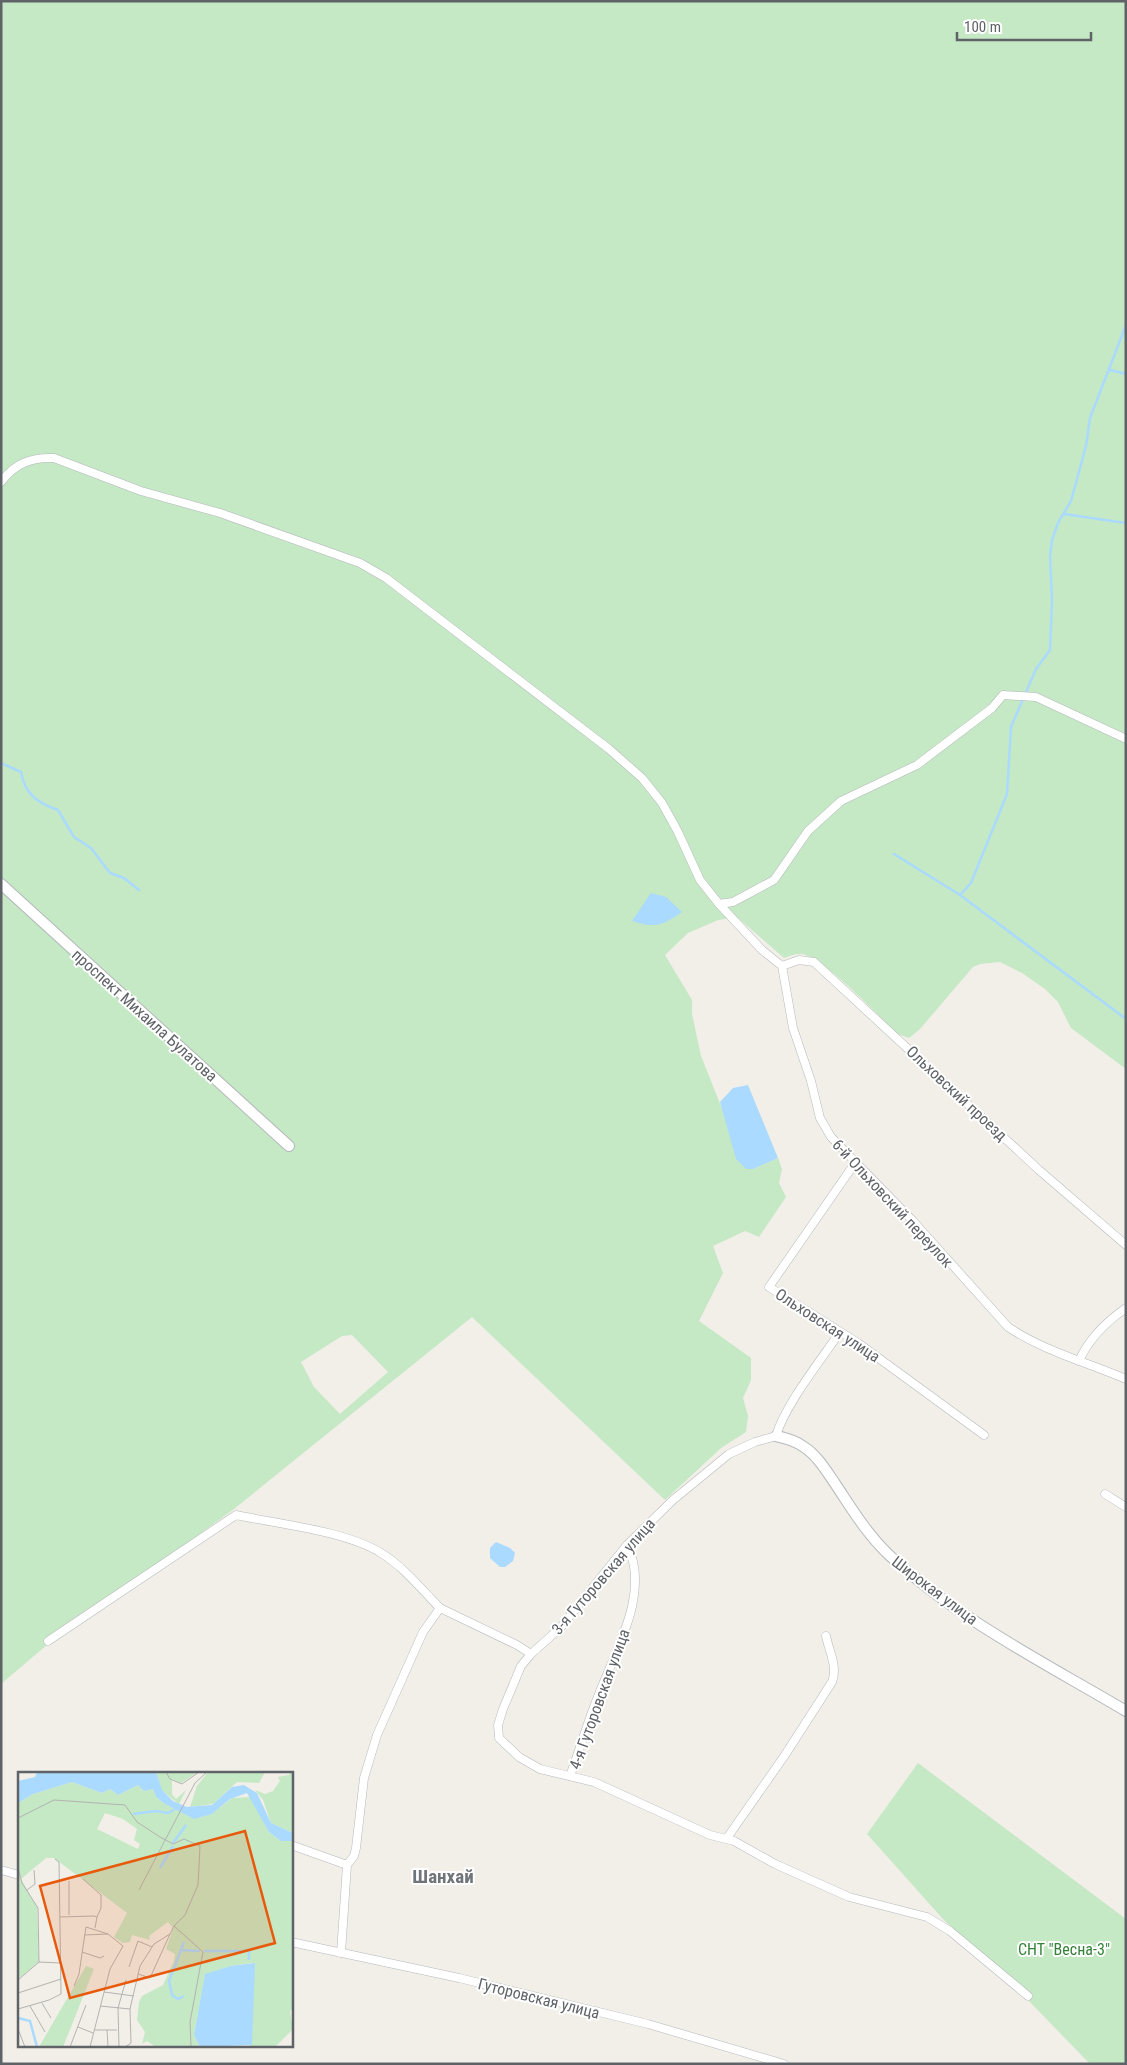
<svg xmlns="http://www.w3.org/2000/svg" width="1127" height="2065" font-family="'Roboto Condensed',sans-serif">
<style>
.green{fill:#c5e8c5;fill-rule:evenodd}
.water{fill:#aadaff}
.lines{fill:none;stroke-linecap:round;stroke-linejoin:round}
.stream{stroke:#aadaff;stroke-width:2.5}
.minor-casing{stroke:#b5b8bc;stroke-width:9}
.tertiary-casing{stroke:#b5b8bc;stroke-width:12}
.minor{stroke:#fff;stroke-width:8}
.tertiary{stroke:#fff;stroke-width:10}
.labels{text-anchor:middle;stroke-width:4;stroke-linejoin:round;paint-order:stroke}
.street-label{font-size:16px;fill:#5f6368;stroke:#fff}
.park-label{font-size:16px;fill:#348238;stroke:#fff}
.quarter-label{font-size:19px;font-weight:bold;fill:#70757a;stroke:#fff}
.inset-river{fill:none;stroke:#aadaff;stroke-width:2.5}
.inset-road{fill:none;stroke:#b3b3b1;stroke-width:1}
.view{fill:#e8590c;fill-opacity:0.15;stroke:#e8590c;stroke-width:2.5}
.inset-edge{fill:none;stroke:#5f6368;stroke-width:2.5}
</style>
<rect width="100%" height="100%" fill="#f1efe8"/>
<!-- green -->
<g class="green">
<path d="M1 1H1126V1069L1071 1028 1058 1002 1045 989 1022 973 1000 962 980 964 973 967 920 1029 909 1038 898 1034C876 1014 830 963 803 954 796 953 790 956 784 958L737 917 718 920 688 933 665 955 692 1000V1014L701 1056 746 1169H753L778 1158 782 1169 779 1183 786 1197 759 1237 745 1231 713 1246 723 1273 699 1321 751 1358V1380L743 1398 748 1416 746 1432 721 1448 665 1500 472 1317 234 1509 42 1649 1 1684ZM352 1335 388 1372 340 1414 314 1387 301 1362 342 1336Z"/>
<path d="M918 1763 1126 1919V2064H1090L1026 1998 943 1919 867 1834Z"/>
</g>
<!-- water -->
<g class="water">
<path d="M651 893 666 897 682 912C664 925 654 929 632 921Z"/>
<path d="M748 1085 778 1158 753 1169H746L736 1159 720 1102 733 1088Z"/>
<path d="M496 1542 510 1548 515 1553 513 1561 505 1567H500L490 1558V1548Z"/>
</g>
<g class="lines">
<!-- stream -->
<g class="stream">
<path d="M1110 370 1126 374"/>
<path d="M1064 514 1126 523"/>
<path d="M1 763 21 772C25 795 38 803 58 810L74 837 91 848 110 873 124 878 139 890"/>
<path d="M894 854 960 895 971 883 1007 794 1011 727 1036 669 1050 650 1052 601 1050 556 1052 540 1058 523 1071 501 1086 446 1090 418 1126 325"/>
<path d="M960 895 1126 1019"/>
</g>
<!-- minor casing -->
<g class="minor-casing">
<g id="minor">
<path d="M1 482C15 463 32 457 54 458L141 491 220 513 360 563 386 578 609 749 642 778 662 803 678 832 700 880 719 904 733 902 774 880 808 831 841 801 917 765 992 708 1003 695 1036 697 1126 739"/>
<path d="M719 904 762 950 782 966 793 1028 811 1081 820 1118 831 1137 912 1220 1008 1327C1044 1351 1086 1362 1126 1379"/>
<path d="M782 966 799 960 814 962 1039 1170 1126 1245"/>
<path d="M855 1163 769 1287 858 1343 984 1435"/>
<path d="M840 1332C821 1360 785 1405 776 1436L755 1442 729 1454 673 1500 627 1545 561 1627 531 1654 521 1666 503 1709 498 1725 499 1738 519 1757 540 1769 594 1782 710 1835 734 1841 775 1864 849 1897 927 1917 950 1931 1028 1996"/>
<path d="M1079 1361C1089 1338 1106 1322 1126 1308"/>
<path d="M1105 1494 1126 1507"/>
<path d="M48 1641 236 1515C278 1524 346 1531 381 1553 404 1567 421 1589 440 1608"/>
<path d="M570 1776C580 1749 588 1721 599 1694 616 1649 651 1592 627 1545"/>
<path d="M727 1838 785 1755 832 1682C838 1667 829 1651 826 1636"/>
<path d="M291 1845 347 1865"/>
<path d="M1 1870 19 1875"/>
<path d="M291 1942 459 1978 648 2024 784 2064"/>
<path d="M341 1953 347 1865 354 1856 356 1848 364 1778 377 1735 423 1632 440 1608 517 1645 531 1654"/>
</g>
</g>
<!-- tertiary casing -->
<g class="tertiary-casing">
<g id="tertiary">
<path d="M1 884 289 1146"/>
<path d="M776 1436C786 1438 796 1441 804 1447 818 1456 827 1472 836 1485 852 1509 867 1534 888 1554 957 1619 1045 1663 1126 1711"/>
</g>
</g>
<!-- minor -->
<use href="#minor" class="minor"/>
<!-- tertiary -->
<use href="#tertiary" class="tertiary"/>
</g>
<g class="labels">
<!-- street labels -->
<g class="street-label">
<text transform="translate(145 1015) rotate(42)" y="6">проспект Михаила Булатова</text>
<text transform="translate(957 1093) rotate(43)" y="6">Ольховский проезд</text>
<text transform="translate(893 1203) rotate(47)" y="6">6-й Ольховский переулок</text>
<text transform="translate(828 1325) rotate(33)" y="6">Ольховская улица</text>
<text transform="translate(603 1576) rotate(-49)" y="6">3-я Гуторовская улица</text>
<text transform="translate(935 1590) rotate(37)" y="6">Широкая улица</text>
<text transform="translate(599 1699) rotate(-70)" y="6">4-я Гуторовская улица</text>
<text transform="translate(539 1998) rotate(14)" y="6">Гуторовская улица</text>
</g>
<!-- park labels -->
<g class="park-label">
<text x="1064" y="1955">СНТ "Весна-3"</text>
</g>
<!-- quarter labels -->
<g class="quarter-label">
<text x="443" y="1883">Шанхай</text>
</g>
</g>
<!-- overview -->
<g transform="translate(18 1772)">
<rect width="275" height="275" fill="#f1efe8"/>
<path d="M138 0H180L163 11 154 7V22L158 27 168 18 161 32 143 18ZM190 0H247L241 11 219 10 195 32 172 35 179 14ZM272 0H275V61L253 51 245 28 237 18 247 22 255 19 262 9 260 5 271 3ZM54 10 84 21 92 17 100 23 120 13 126 19 135 17 138 25 147 32 175 46 194 42 214 26 233 25 251 60 263 69H275V237L272 239 275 257 257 275H225L232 274 235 191 213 194 187 203 176 263 182 275H138L129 269 124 272 127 260 119 248 121 230 124 224 145 213 156 189 157 182 148 177 155 156 150 150 131 164 132 168 114 163 112 170 105 171 96 165 109 141 36 86H28L3 107 19 135 21 190 0 207V31L15 22ZM87 41 105 47 119 57 116 68 122 72 120 77 79 57ZM68 194 76 197 45 275H21Z" fill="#c5e8c5" fill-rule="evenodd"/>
<path d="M19 0H138L144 18 155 29 169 35 194 33 214 15 226 13 239 21 253 51 275 61V69H263L251 60 229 21 212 27 194 42 176 47 147 32 138 25 135 17 126 19 120 13 100 23 92 17 84 21 54 10 15 22 0 31V9L17 5ZM237 191 234 273 182 275 176 263 187 202 213 194Z" fill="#aadaff"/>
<path class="inset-river" d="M115 42 138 39 150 41 157 37M155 71 168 53M142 96 155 74M166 170 163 178 182 179M163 178 151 209 154 223 160 227 166 224M186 179H231V188M0 246 12 249 19 275"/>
<path class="inset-road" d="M148 0 152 7 164 12 181 0M0 46 36 28 107 33 119 50 142 65 155 72 166 67 182 74 180 113 167 143 156 154 185 180 172 250 173 275M0 96 4 111 20 136 21 190M65 107 83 123V136L79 145M9 118 17 112 16 98M121 118 177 11 189 0M51 143V109M42 145 76 144 79 145 77 156M66 163 90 162M64 180 82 186 86 184M111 195 120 169 134 175M120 202 132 206 152 162M0 208 21 190 43 191M56 214 61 202 68 155 90 162 105 174M86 220 116 224M0 221 43 207M24 231 33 246M12 234 27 260M82 234 112 237M0 237 31 228 43 222 41 90 37 87M60 255 75 261M0 257 7 275M76 258H99M89 258 90 275M52 275 68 233M72 275 92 197 105 174M101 275 100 236 108 208M107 275 113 271 112 237 122 194 136 172 152 162 156 154"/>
<path class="view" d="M227 59 257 171 52 226 22 114Z"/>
<rect width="275" height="275" class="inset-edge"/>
</g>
<!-- border -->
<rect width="1127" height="2065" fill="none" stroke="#5f6368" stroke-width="5"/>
<!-- scale -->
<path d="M957 32v8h134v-8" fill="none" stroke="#5f6368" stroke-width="2.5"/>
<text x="964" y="32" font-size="15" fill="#5f6368" stroke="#ffffff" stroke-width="4" paint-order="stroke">100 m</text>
</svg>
